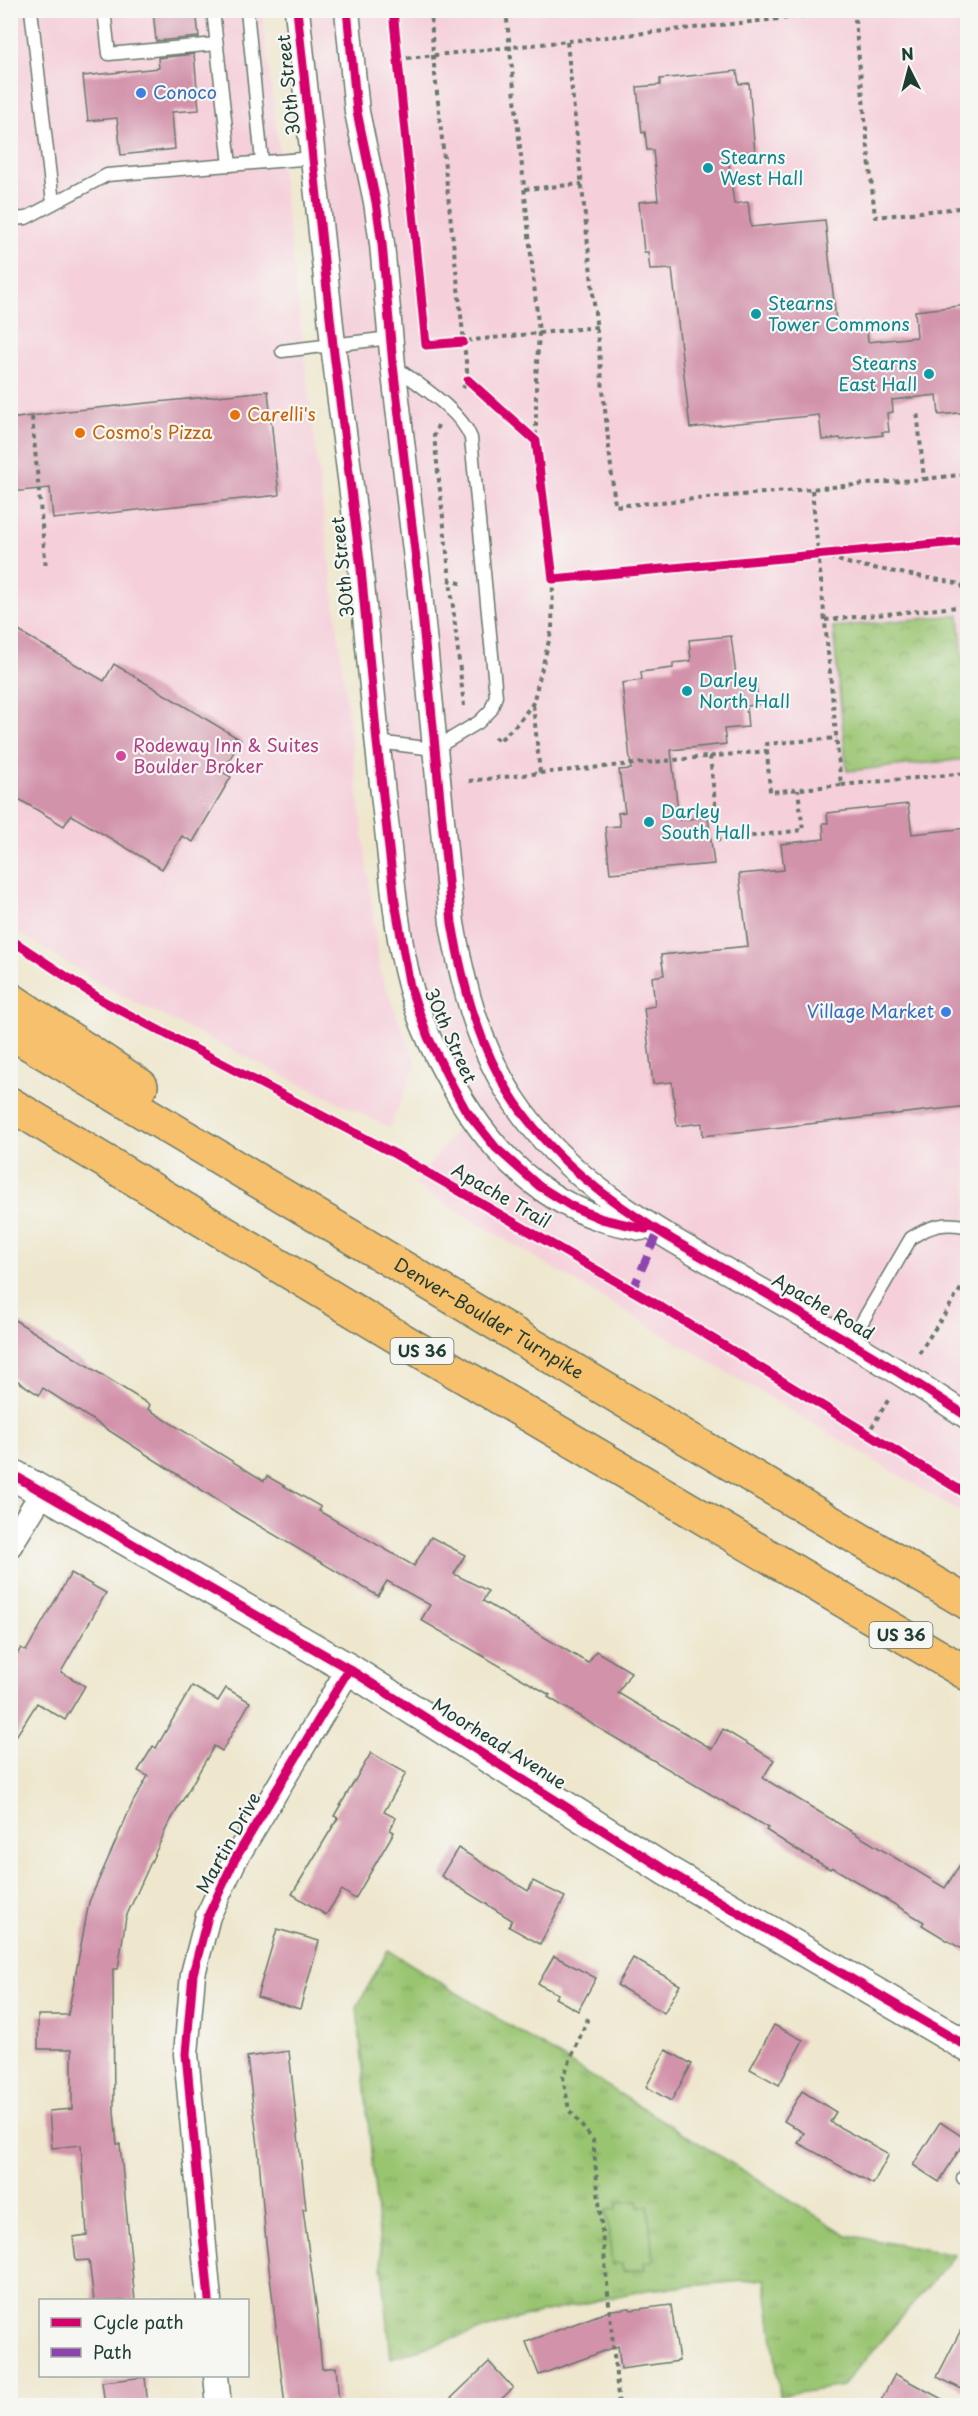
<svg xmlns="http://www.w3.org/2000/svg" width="978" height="2416" font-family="'Playpen Sans',sans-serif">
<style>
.built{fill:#f5cfda}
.grass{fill:url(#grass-tufts);stroke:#5c8052;stroke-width:1.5}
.park{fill:url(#park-crowns);stroke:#5c8052;stroke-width:1.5}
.pitch{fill:#99c470;stroke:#5c8052;stroke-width:1.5}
.building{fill:#d292aa}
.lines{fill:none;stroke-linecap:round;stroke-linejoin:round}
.service-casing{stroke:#67786a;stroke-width:15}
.minor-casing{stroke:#67786a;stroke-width:27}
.tertiary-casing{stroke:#67786a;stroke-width:33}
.motorway-casing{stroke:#67786a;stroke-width:36}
.path{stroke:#67786a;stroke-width:4;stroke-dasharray:4.5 4.5;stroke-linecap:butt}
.service{stroke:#fff;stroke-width:12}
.minor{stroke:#fff;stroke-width:24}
.tertiary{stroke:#fff;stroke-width:30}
.motorway{stroke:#f7c06c;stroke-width:33}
.quiet{stroke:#8e44ad;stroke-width:8;stroke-dasharray:15 8;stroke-linecap:butt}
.cycleway-casing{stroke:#f6f6f2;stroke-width:13}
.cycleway{stroke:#d6006c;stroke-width:9}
.shop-dot{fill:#3f7fe0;stroke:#f6f6f2;stroke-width:2}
.culture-dot{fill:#0f9aa8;stroke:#f6f6f2;stroke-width:2}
.food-dot{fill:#e8710a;stroke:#f6f6f2;stroke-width:2}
.hotel-dot{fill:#d1479c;stroke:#f6f6f2;stroke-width:2}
.labels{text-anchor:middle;stroke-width:4.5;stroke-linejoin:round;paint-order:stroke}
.shield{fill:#f6f6f2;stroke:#60746d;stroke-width:1.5}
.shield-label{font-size:16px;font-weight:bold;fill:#1f3d34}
.street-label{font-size:18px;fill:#1f3d34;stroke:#f6f6f2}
.shop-label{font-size:18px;fill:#366cbe;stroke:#f6f6f2;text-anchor:start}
.culture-label{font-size:18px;fill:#0d838f;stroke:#f6f6f2;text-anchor:start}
.food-label{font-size:18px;fill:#c56008;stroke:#f6f6f2;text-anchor:start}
.hotel-label{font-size:18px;fill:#b23c85;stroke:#f6f6f2;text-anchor:start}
</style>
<defs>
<pattern id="grass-tufts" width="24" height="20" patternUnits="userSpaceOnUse" patternTransform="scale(1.5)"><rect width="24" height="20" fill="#99c470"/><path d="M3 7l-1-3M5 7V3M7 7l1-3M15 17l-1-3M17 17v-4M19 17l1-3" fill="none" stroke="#7ca05d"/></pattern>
<pattern id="park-crowns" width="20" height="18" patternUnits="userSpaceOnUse" patternTransform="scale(1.5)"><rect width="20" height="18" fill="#99c470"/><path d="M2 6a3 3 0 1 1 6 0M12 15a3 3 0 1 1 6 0" fill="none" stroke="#7ca05d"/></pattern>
</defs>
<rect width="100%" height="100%" fill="#f6f6f2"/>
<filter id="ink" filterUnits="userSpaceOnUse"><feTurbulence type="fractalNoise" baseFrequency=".0167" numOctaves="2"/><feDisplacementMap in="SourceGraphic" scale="12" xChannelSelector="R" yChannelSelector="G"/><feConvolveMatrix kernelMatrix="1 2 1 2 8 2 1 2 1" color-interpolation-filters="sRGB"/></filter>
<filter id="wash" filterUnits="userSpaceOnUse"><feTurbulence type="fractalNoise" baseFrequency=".008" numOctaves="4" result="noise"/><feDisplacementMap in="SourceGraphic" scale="24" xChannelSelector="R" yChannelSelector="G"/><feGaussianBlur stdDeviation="1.35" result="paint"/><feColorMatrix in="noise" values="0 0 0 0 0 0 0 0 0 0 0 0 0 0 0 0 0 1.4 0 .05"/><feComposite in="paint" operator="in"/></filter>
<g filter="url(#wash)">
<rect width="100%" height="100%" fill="#eee7cd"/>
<!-- built -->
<g class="built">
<path d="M10 11H262L380 972 416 1064 390 1128 108 989 11 928Z"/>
<path d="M290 11H967V1516L414 1185 461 1123 399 970Z"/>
</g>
<!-- grass -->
<path class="grass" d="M388 1950 847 2235 955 2255 842 2386 780 2396 765 2279 646 2290 523 2317 391 2358 357 2007Z"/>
<!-- park -->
<path class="park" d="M959 615 967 704V759L847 771 833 627Z"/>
<!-- pitch -->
<path class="pitch" d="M638 2201 639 2207 648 2206 653 2261 644 2262 645 2269 623 2271 622 2264 612 2265 607 2210 617 2209V2202Z"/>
<g id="blocks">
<!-- building -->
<g class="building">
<path d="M153 10H196L199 37 156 41Z"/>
<path d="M194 54 199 110 172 112 175 149 121 155 117 118 88 121 83 76 159 68 158 58Z"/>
<path d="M737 71 739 84 749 83 755 153 728 156 734 204 748 202 751 227 825 220 837 330 867 327 868 342 917 337 915 311 968 305V412L939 415 937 395 892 400 893 412 887 413 889 432H882L883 435 841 440 840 438 822 440 819 415 690 428 672 269 650 270 648 252H644L639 202 658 200 653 150H647L645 132 642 133 637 87 660 85V79Z"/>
<path d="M268 391 279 495 53 519 50 488 10 492V419L67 411Z"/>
<path d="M10 626 104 681 114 664 241 740 222 772 231 777 193 842 182 836 162 869 71 815 64 826 10 794Z"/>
<path d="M731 636 737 683 756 681 758 705 746 706 748 727 724 729 726 744 671 750 679 820 708 817 714 864 610 873 605 827 620 826 618 813 625 812 619 770 631 769 622 683 642 680 641 672 673 668V663L691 661 689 640Z"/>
<path d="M908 804 912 834 968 828V1106L703 1136 702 1123 677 1126 672 1082 653 1084 644 1008 655 1006 652 977 664 975 661 955 748 946 739 874 784 870 781 844 824 839 823 823H828L827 813Z"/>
<path d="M10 1317 150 1405 148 1409 264 1481 267 1476 321 1507 319 1511 414 1566 431 1537 465 1555 454 1574 488 1591 483 1601 588 1663 596 1651 631 1672 618 1693 712 1749 723 1729 774 1760 763 1778 945 1888 968 1852V1953L922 1925 924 1922 832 1867 830 1869 797 1850 766 1830 768 1828 597 1727 548 1697 550 1695 421 1620 430 1605 387 1581 378 1596 239 1514 43 1388 39 1395 10 1376Z"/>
<path d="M71 1573 106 1593 61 1672 85 1686 65 1720 37 1703 10 1746V1665L21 1648 26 1651Z"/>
<path d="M192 1686 218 1701 226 1688 250 1702 222 1751 214 1746 167 1827 126 1917 118 1969H113L114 2112 117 2144H120L135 2301H94L89 2260 76 2261 73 2237 87 2235 81 2145 52 2148 49 2111 72 2109V2049H38V2015H68L89 1902 133 1802 148 1776 138 1771 153 1746 156 1748Z"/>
<path d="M371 1753 406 1773 384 1812 396 1818 390 1830 394 1832 355 1899 342 1890 326 1915 292 1894 338 1818 334 1816Z"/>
<path d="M458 1848 528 1891 533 1881 565 1897 540 1944 509 1927 512 1920 441 1876Z"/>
<path d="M277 1929 319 1941 300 2009 257 1997Z"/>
<path d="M554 1956 596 1978 578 2011 555 1998 558 1994 538 1984Z"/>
<path d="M633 1958 680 1985 664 2013 617 1985Z"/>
<path d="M774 2025 803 2040 779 2085 750 2069Z"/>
<path d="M666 2050 692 2064 671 2101 646 2087Z"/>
<path d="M289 2051 306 2209H303L317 2312 322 2369 336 2367 339 2402 304 2406H285L266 2242 258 2146 247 2057Z"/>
<path d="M802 2091 836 2112 830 2122 889 2154 873 2184 798 2143 804 2133 784 2121Z"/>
<path d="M940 2122 966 2139 939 2182 913 2165Z"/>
<path d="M671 2305 679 2361 621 2369 618 2346 539 2375 526 2342 612 2310 630 2308 631 2310Z"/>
<path d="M968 2316V2392L937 2377Z"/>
<path d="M489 2362 513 2388 494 2406H443Z"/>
<path d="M895 2374 955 2406H878Z"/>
<path d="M145 2377 148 2406H105L102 2382Z"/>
</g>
</g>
</g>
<g filter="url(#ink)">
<use href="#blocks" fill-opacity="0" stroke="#67786a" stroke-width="1.5"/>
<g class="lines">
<!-- service casing -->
<g class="service-casing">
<g id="service">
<path d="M31 10 53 203"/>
<path d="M104 10 109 54 216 44"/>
<path d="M213 10 230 165"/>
<path d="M247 10 262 162"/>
<path d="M10 219 26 218 107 175 314 158"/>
<path d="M282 351 390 338"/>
<path d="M377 742 434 749 479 722 491 710 496 696 471 438C461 410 417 384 394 366"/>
<path d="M851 1341 911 1238C929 1226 946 1221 968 1227"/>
<path d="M963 2178 968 2171"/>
</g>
</g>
<!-- minor casing -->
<g class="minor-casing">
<g id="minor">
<path d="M297 10C310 122 321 233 333 344 342 424 355 504 362 584 370 669 378 753 388 838 395 906 400 977 430 1041 466 1118 516 1191 602 1219 614 1223 628 1225 641 1228"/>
<path d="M347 10 357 112 376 202 382 244 393 365 420 593 452 923C463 986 479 1049 515 1102 575 1192 672 1239 762 1291 832 1331 901 1372 968 1417"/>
<path d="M10 1545 43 1492"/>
<path d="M209 2300 186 2054 193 1974 208 1916 234 1861 349 1669"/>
<path d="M216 2376 219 2406"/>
</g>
</g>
<!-- tertiary casing -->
<g class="tertiary-casing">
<path id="tertiary" d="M10 1473 349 1669 667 1871 968 2047"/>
</g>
<!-- motorway casing -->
<g class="motorway-casing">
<g id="motorway">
<path d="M10 999 141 1086"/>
<path id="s1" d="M10 1032 692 1441 968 1603"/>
<path d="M10 1104 414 1347 968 1674"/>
</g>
</g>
<!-- path -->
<g class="path">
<path d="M393 10 426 345 597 327"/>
<path d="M431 10 433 56 468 380 463 388"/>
<path d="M506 10 539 333 536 378V440"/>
<path d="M854 10 875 217 968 207"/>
<path d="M567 42 615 506 924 479 917 410"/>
<path d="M398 59 854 11"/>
<path d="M525 189 582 184"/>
<path d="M468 380 536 441 553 579 968 541"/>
<path d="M32 417 46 569"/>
<path d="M438 425 434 436 464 706"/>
<path d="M924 479 968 474"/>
<path d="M812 490 841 785 968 773"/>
<path d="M821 555 851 564 962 584 967 606"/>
<path d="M448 580 464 584"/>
<path d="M825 620 967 606 968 617"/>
<path d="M494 737 499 741 518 723 533 703 552 629 553 579"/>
<path d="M767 751 770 792 841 785"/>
<path d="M710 756 719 840 803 830 798 790"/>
<path d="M540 773 767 751 766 744 837 738"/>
<path d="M469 781 540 773 533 704"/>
<path d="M919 1353 968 1278"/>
<path d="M867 1435 890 1397"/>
<path d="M588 2018 563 2077 569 2110 593 2140 619 2406"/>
</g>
<!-- service -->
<use href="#service" class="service"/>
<!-- minor -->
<use href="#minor" class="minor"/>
<!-- tertiary -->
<use href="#tertiary" class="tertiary"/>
<!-- motorway -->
<use href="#motorway" class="motorway"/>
<!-- quiet -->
<path class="quiet" d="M632 1291 658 1232"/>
<!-- cycleway casing -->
<g class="cycleway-casing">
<g id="cycleway">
<path d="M297 10 333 345 361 569 377 742 395 902 410 987 428 1037 453 1087 465 1109 496 1148 539 1186 571 1206 602 1219 646 1229"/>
<path d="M347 10 357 112 376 202 382 244 393 365 420 593 452 923C463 986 479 1049 515 1102 575 1192 672 1239 762 1291 832 1331 901 1372 968 1417"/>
<path d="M393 10 426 345 463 342"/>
<path d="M468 380 536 441 553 579 968 541"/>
<path d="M10 939 103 1001 395 1154 661 1307 968 1495"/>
<path d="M10 1473 349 1669 667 1871 968 2047"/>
<path d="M209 2300 186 2054 193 1974 208 1916 234 1861 349 1669"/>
</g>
</g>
<!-- cycleway -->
<use href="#cycleway" class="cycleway"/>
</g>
</g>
<!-- markers -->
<g class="shop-dot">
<circle cx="141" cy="93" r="6"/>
<circle cx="946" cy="1012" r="6"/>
</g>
<g class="culture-dot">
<circle cx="708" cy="168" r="6"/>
<circle cx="756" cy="314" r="6"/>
<circle cx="929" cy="374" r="6"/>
<circle cx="687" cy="691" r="6"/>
<circle cx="649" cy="822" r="6"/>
</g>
<g class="food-dot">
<circle cx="235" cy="415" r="6"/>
<circle cx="80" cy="433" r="6"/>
</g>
<circle class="hotel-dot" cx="121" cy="756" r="6"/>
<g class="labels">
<!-- shield labels -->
<g class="shield">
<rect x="390.5" y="1338" width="63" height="26" rx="4.5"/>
<rect x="869.5" y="1622" width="63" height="26" rx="4.5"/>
</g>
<g class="shield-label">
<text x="422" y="1357">US 36</text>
<text x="901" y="1641">US 36</text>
</g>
<!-- street labels -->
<g class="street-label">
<text transform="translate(289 85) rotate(-96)" y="6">30th Street</text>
<text transform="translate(343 567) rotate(-96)" y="6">30th Street</text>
<text transform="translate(450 1036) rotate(66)" y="6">30th Street</text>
<text transform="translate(501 1196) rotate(30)" y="6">Apache Trail</text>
<text transform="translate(823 1307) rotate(30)" y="6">Apache Road</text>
<text dy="6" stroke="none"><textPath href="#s1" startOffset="558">Denver–Boulder Turnpike</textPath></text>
<text transform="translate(499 1744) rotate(32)" y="6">Moorhead Avenue</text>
<text transform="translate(229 1843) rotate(-61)" y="6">Martin Drive</text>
</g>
<!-- shop labels -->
<g class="shop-label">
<text x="153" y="99">Conoco</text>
<text x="934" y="1018" text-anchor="end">Village Market</text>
</g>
<!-- culture labels -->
<g class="culture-label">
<text x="720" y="164">Stearns<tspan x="720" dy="21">West Hall</tspan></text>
<text x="768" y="310">Stearns<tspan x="768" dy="21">Tower Commons</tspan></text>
<text x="917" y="370" text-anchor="end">Stearns<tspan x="917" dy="21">East Hall</tspan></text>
<text x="699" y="687">Darley<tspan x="699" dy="21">North Hall</tspan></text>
<text x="661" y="818">Darley<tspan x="661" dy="21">South Hall</tspan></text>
</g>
<!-- food labels -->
<g class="food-label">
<text x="247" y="421">Carelli's</text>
<text x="92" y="439">Cosmo's Pizza</text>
</g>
<!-- hotel labels -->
<g class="hotel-label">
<text x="133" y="752">Rodeway Inn &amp; Suites<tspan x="133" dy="21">Boulder Broker</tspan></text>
</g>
</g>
<!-- margin -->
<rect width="978" height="2416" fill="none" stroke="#f6f6f2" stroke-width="36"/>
<!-- legend -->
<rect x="39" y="2299" width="210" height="78" fill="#f6f6f2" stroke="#a0aca6" stroke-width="1.5"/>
<rect x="51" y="2318" width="30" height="9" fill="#d6006c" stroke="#a0aca6" stroke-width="1.5"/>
<text x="93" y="2329" font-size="18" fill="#1f3d34">Cycle path</text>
<rect x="51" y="2348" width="30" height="9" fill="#8e44ad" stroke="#a0aca6" stroke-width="1.5"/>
<text x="93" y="2359" font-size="18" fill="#1f3d34">Path</text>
<!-- north arrow -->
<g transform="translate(909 69) rotate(354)" stroke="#f6f6f2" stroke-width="4.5" paint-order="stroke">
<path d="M0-4.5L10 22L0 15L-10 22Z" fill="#1f3d34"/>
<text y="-9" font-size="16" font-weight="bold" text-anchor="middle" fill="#1f3d34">N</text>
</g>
</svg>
